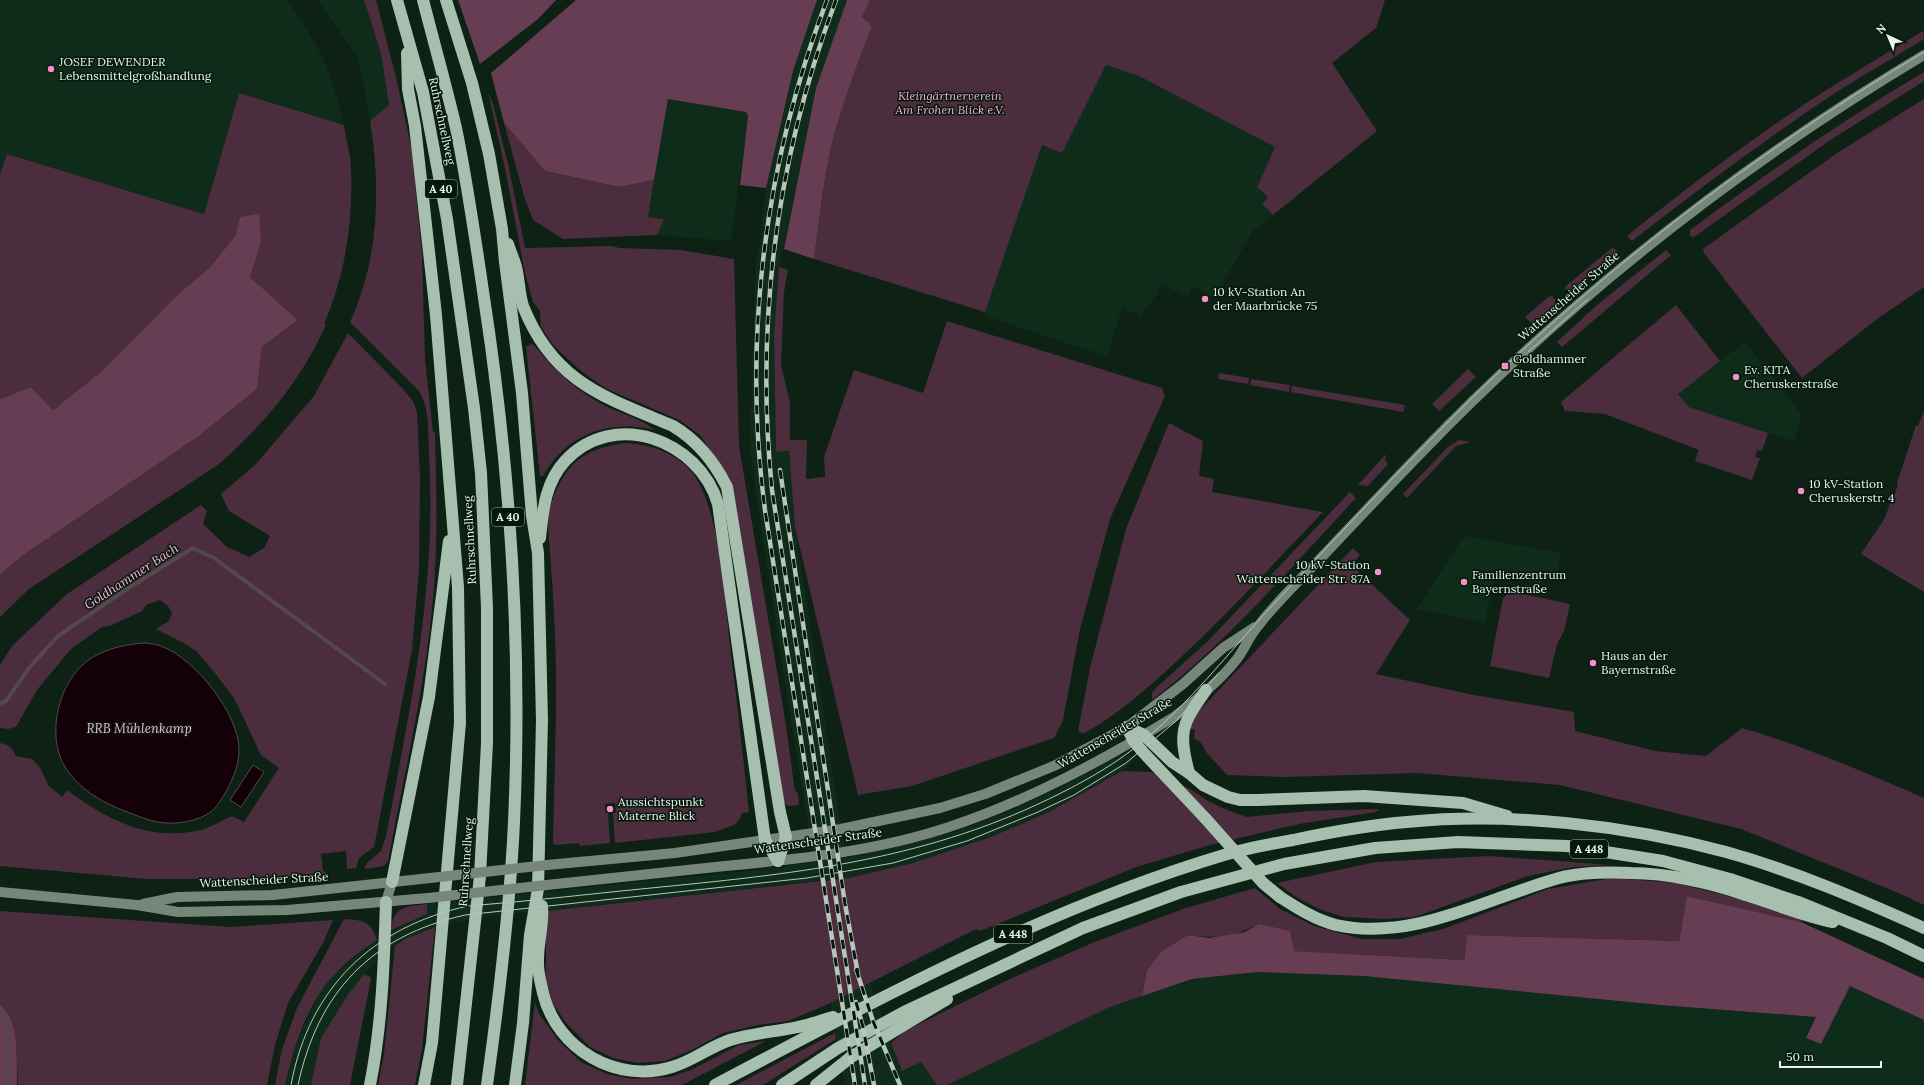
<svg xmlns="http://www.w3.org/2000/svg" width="1924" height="1085" font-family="Lora,serif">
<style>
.built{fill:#0f2b1a}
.green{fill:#4b2d3d}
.forest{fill:#663d53}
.water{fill:#140009;stroke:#53494c}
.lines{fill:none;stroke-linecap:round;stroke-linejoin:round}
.stream{stroke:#53494c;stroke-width:4}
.secondary{stroke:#77867b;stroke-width:10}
.motorway{stroke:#a6bfae;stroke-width:12}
.tram{stroke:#b8c6bc;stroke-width:1}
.rail-casing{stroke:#b8c6bc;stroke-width:4.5}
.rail{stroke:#05180c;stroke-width:3;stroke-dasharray:9;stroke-linecap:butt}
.secondary-bridge{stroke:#77867b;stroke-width:10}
.motorway-bridge{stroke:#a6bfae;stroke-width:12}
.poi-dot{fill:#f98fc9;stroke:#05180c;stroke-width:1.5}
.labels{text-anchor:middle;stroke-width:3;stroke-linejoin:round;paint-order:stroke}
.shield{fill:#05180c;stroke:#a3b2a7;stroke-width:1}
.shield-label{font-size:11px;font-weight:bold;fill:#e7f4ea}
.poi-label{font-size:12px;fill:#e7f4ea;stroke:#05180c;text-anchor:start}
.park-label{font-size:12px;font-style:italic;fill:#f6afd3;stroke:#05180c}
.street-label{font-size:12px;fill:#e7f4ea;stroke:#05180c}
.water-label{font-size:13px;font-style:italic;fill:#fab2d7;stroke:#05180c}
</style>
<rect width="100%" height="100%" fill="#0d2215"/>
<!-- built -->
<g class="built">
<path d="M0 0H287L306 27 323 58 333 84 344 125 239 93 204 214 8 154 0 175Z"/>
<path d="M318 0H364L381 53 389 105 370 121 359 60Z"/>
<path d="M817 0H847L816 88 779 267 774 334 776 452 789 451 795 527 846 858 907 845 953 832 1013 810 1056 790 1117 756 1124 754 1138 757 1122 771 1051 811 991 837 913 863 849 878 861 956 900 1066 903 1071 921 1062 937 1085H844L822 949 817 881 476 918 434 927 401 941 376 957V963L364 974 321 1038 311 1085H285L292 1053 307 1019 321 991 335 974 360 952 391 930 427 914V904L775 868 814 862 782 665 751 459 750 439 756 260 760 245 766 188 793 71Z"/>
<path d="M1106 65 1139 76 1275 147 1257 187 1268 197 1262 204 1273 215 1253 231 1214 298 1193 287 1188 297 1161 284 1156 295 1149 305H1147L1141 316 1122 307 1109 352 1105 355 1060 341 986 316 985 312 1042 145 1062 153Z"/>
<path d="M668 99 746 112 748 116 731 241 657 235 663 219 648 217Z"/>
<path d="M1745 342 1802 415 1794 441 1689 407 1678 393Z"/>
<path d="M1464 536 1561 553 1556 580 1544 577 1542 584 1495 574 1485 623 1417 609Z"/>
<path d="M1257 972 1364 976 1660 1005 1816 1017 1850 986 1924 1020V1085H947L1110 1007 1192 979Z"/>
</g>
<!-- green -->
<g class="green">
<path d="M364 0H376L396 77 414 160 413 162 422 255 425 359 433 432H435C436 483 438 535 434 586 427 679 405 770 388 861L384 866 364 869 367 863 381 851 386 836C410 709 437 586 429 456 428 434 430 409 419 391L350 322C379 259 381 188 370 121L389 105 381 53Z"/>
<path d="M870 0H1385L1376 28 1332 63 1377 131 1273 215 1262 204 1268 197 1257 187 1275 147 1139 76 1106 65 1062 153 1042 145 985 312 814 259C820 215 824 171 836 128 845 94 858 60 872 27L869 22 862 17Z"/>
<path d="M1923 31 1924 39C1890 60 1854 80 1820 103 1756 147 1693 193 1632 241L1627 236C1688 187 1751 139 1817 96 1852 74 1888 52 1923 31Z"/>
<path d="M1924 72V81L1829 141 1694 237 1690 236V230C1766 174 1843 120 1924 72Z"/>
<path d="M488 92 493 104 509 168 525 248 611 246 620 248 681 250 734 259 739 446 785 719 795 791 798 793 799 805 787 806 784 801 731 480 700 435 679 420 607 389 582 372 554 346 541 327 540 311 533 302 525 273 506 173Z"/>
<path d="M239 93 344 125C346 140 351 156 351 171 353 224 345 275 324 324L326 325C300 382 265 423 219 464L29 589 0 617V575L22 556 199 436 257 389 262 347 298 320 250 277 253 268 236 235 210 267 177 295 103 370 53 410 31 387 0 399V175L7 154 204 214Z"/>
<path d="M1924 99V287L1877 319 1802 378 1704 253 1703 249 1837 153Z"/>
<path d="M504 123 545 171 619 187 654 180 648 217 664 219 657 235 563 239 533 220 524 196Z"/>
<path d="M1613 247 1618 253 1572 290H1566L1565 288 1567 285Z"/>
<path d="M1666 250 1671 255 1562 347 1557 342 1597 305Z"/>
<path d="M779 267 788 270 784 292 781 365 790 403V440H807L806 479 825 477 824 457 854 370 923 393 947 321 1162 388 1165 396 1110 519 1080 629 1063 720 1054 738 912 786 858 795 795 527 789 451 776 452 774 334Z"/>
<path d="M1552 296 1555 299V306L1533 325 1525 317 1548 297Z"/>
<path d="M1676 305 1720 361 1678 394 1689 407 1768 433 1762 451 1757 450 1755 457 1760 458 1752 480 1695 461 1699 450 1605 414 1565 411 1561 402Z"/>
<path d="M348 333 403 389 413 401 417 412 420 478 419 570 412 650 374 847 359 858 356 868 347 869 346 851 321 854 323 871 326 872V874L262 879H147L0 866V743C9 745 12 747 16 756L32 759 39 766 49 786 62 797 67 790C107 820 150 842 201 830 212 827 222 820 232 816L244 822 279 768 261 755 234 698 211 668 196 651 182 642 156 629 169 621 172 613 168 606 160 600 146 605 142 611 110 626 102 627 71 649 37 690 16 727 8 729 0 728V665L12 646 67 594 201 505 207 511 203 524 227 547 249 557 264 548 270 536 229 511 221 494 255 465 314 396Z"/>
<path d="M533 344C553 369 576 391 605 406 622 414 640 418 655 430 608 419 567 434 543 476H540L526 346Z"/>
<path d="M1468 369 1476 377 1439 411 1432 404Z"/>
<path d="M1219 373 1249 378 1248 384 1218 379Z"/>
<path d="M1251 379 1290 385 1289 392 1250 385Z"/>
<path d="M1292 386 1405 405 1403 412 1291 392Z"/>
<path d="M1924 411V592L1861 554 1885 518 1893 494H1895L1898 484 1897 483 1916 425 1918 426Z"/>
<path d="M1169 423 1203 441 1199 476 1214 479 1212 492 1323 512C1275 562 1229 613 1178 660 1147 689 1120 713 1083 734L1078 731 1090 668 1126 529Z"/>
<path d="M1459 440 1471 442 1456 446 1407 498 1403 494 1448 447Z"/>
<path d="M625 443C650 444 678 453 694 475 720 512 725 600 730 646 737 701 743 756 749 812L742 813 739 820 734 825 715 832 615 843 613 813H616L615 803 605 804 606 813H608L610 843 580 846 579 843 556 845 553 844C554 775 558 704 555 635 554 607 552 580 550 553 549 537 546 519 551 504 565 464 582 449 625 443Z"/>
<path d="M1386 454 1385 460 1388 464 1368 486 1358 485Z"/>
<path d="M1350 492 1356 498C1290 568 1228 642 1152 700V693L1157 687 1208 641Z"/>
<path d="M1353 548 1360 555 1351 565 1410 620 1376 674 1474 695 1574 712 1575 731 1655 751 1706 756 1742 728C1805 746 1864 772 1924 798V905L1901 894 1741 829 1560 785 1417 773 1284 777 1227 775 1206 752 1200 741 1194 739 1195 730 1190 729 1196 714Z"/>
<path d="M1513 592 1570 604 1564 631 1557 644 1549 678 1490 666 1503 598 1509 593Z"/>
<path d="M1122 771 1151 772 1190 789 1208 801 1227 810 1247 817 1308 811 1379 809 1376 812 1299 824 1210 845 1136 867 980 931 976 929 824 1006 788 1021 758 1025 723 1033 692 1050 665 1061 637 1063 613 1058 590 1047 566 1023 552 1002 546 982V911L849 878 913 863 991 837 1051 811Z"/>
<path d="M1489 856 1611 865 1573 867 1528 876 1415 917 1385 919 1344 917 1321 910 1296 897 1277 883 1376 862Z"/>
<path d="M1613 878 1676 883 1748 901 1802 919 1801 922 1687 896 1679 941 1467 935 1464 960 1293 951 1259 924C1235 937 1215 939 1188 935L1162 952 1147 970 1142 996 1110 1007 947 1085H937L921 1062 902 1071 891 1043 905 1031 1012 978 1097 941 1186 908 1255 888 1280 909 1314 926 1362 939H1399L1443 929 1548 889Z"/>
<path d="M427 904V914L391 930C394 905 406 907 427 904Z"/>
<path d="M0 911 231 927 333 920 323 943 288 1003 275 1045 267 1085H18C16 1058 20 1024 0 1004Z"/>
<path d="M344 919C363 920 371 921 377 940 362 950 348 960 336 973 308 1001 293 1048 285 1085H275L282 1049 297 1008Z"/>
<path d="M435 927 422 1049 415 1085H378L384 1054 395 946 405 939Z"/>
<path d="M364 974 370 977 371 979 350 1085H311L321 1038 347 996Z"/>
<path d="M535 1002 539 1014 558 1040 581 1062 607 1074 632 1079 670 1077 691 1070 739 1045 766 1041 682 1085H525Z"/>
<path d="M835 1033 836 1039 763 1085H736Z"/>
</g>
<!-- forest -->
<g class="forest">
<path d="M458 0H556L538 19 480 64Z"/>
<path d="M576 0H817L793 71 766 188 740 185 748 116 746 112 668 99 654 180 619 187 545 171 504 123 491 73Z"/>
<path d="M847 0H870L862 17 869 22 872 27C858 60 846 94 836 128 824 171 820 215 814 259L784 249 816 88Z"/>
<path d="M259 214 261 242 250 277 298 320 262 347 257 389 199 436 22 556 0 575V399L31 387 53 410 103 370 177 295 210 267 236 235 240 217Z"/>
<path d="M1687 896 1801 922 1924 979V1020L1850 986 1821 1044 1806 1038 1816 1017 1660 1005 1364 976 1257 972 1192 979 1142 996 1147 970 1161 952 1188 935 1209 938 1245 932 1259 924 1290 931 1294 951 1464 960 1467 935 1679 941Z"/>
<path d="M0 1004C21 1024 16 1058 17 1085H0Z"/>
</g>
<!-- water -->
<g class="water">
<path d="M145 643C151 644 158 644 163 647 195 659 239 714 239 750 239 765 232 782 224 795 221 799 219 804 216 807 206 819 183 824 168 823 153 823 138 816 125 811 101 802 79 789 65 767 45 734 59 677 93 657 109 648 127 644 145 643Z"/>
<path d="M253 765 264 772 241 807 230 800Z"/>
</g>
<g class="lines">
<!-- stream -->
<g class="stream">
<path d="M0 704 6 701 29 668 58 636 130 587 193 548 214 558 385 684"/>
<path d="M0 1014 8 1027 10 1085"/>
</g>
<!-- secondary -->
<g class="secondary">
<path d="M547 865 675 853 841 829 940 808 985 794 1056 765 1127 727 1183 684 1223 648 1255 627"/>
<path d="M556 884C612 878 669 872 725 866 800 859 877 851 949 827 1028 801 1103 760 1174 717 1196 700 1220 681 1237 659 1245 648 1250 635 1259 625 1277 601 1300 580 1321 558 1354 523 1388 487 1422 452 1571 298 1740 165 1924 55"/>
<path d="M0 892 137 905 178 912 287 910 428 898"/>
<path d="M386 902 392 882"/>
<path d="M143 904 177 897 273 895 430 878"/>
</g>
<!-- motorway -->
<g class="motorway">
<path d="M397 0 423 92 447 219 474 408 481 473 487 608V743L480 876 457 1085"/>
<path d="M423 0C434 43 446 85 456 128 467 181 475 236 483 291 510 465 522 646 514 822 510 910 499 998 487 1085"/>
<path d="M446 0 472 83 489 154 502 229 505 262 522 393 532 516 538 553 542 720 538 889 530 935 523 1023 515 1085"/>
<path d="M407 53 408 89 415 126 436 315 458 587 460 723 432 1043 424 1085"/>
<path d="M508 244C510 251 514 259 516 267 519 279 519 293 523 306 553 382 604 397 673 426 698 441 714 461 727 487L780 812 786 837 778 861"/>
<path d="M540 538C543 510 545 483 565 461 614 408 699 440 718 504L765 840 778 861"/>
<path d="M1127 727 1144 735 1172 762 1189 773 1203 785 1228 797 1240 800H1258L1364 796 1463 803 1507 816"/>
<path d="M1127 727 1133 740 1142 751 1205 818"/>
<path d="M1189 773C1178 731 1182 724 1206 690"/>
<path d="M392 882 429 697 449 541"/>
<path d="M1280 897C1297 908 1316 920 1336 925 1413 942 1487 898 1559 878 1581 872 1607 872 1631 873 1667 873 1712 883 1746 895 1775 904 1803 916 1833 922"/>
<path d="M542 906C544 925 537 945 538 964 538 973 541 984 543 993 557 1050 617 1084 672 1067 693 1061 709 1047 730 1040 752 1033 775 1032 798 1027 810 1025 821 1020 833 1017"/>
<path d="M370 1085C382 1025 384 963 386 902"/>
<path d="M715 1085C880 998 1044 909 1224 855 1246 848 1270 844 1293 840 1331 832 1369 825 1407 822 1510 812 1626 825 1726 852 1794 871 1859 899 1924 928"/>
<path d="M782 1085 838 1048 904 1012 1083 928 1181 892 1236 877 1284 864 1375 848 1458 842 1567 846 1663 861 1730 879 1801 903 1887 938 1924 956"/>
<path d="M816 1085 851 1057 947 999"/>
</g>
<!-- tram -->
<g class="tram">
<path d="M1528 352 1588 299"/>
<path d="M291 1085C309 988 372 927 468 906 533 901 597 893 661 887 803 873 931 859 1061 793 1089 779 1118 762 1142 742 1190 703 1228 653 1270 608 1328 546 1386 484 1446 424 1588 280 1750 156 1924 52"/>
<path d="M298 1085C318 992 371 936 465 915L807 878 893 863 967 841 1038 812 1074 795 1126 763 1176 721 1219 673"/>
</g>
<!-- rail casing -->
<g class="rail-casing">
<g id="rail">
<path d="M827 0C765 162 742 338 765 510L855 1085"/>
<path d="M836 0C776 159 755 322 772 490L865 1085"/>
<path d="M780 470 845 904 858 974"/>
<path d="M856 969 873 1021 900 1085"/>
<path d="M856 1002 863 1027 874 1085"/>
</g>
</g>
<!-- rail -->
<use href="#rail" class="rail"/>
<!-- secondary-bridge -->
<g class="secondary-bridge">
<path d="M430 878 547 865"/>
<path d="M428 898 556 884"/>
</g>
<!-- motorway-bridge -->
<path class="motorway-bridge" d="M1205 818 1263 883 1280 897"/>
</g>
<!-- markers -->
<g class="poi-dot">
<circle cx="51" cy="69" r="4"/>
<circle cx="1205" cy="299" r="4"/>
<rect x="1501" y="362" width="8" height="8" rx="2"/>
<circle cx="1736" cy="377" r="4"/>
<circle cx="1801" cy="491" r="4"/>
<circle cx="1378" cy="572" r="4"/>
<circle cx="1464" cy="582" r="4"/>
<circle cx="1593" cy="663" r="4"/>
<circle cx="610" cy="809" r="4"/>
</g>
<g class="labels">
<!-- shield labels -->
<g class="shield">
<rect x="425" y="180" width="32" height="18" rx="3"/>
<rect x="492" y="508" width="32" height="18" rx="3"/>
<rect x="1570" y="840" width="38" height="18" rx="3"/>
<rect x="994" y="925" width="38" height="18" rx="3"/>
</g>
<g class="shield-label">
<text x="441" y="193">A 40</text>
<text x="508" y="521">A 40</text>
<text x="1589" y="853">A 448</text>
<text x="1013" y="938">A 448</text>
</g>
<!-- poi labels -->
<g class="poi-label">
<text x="59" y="66">JOSEF DEWENDER<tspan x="59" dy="14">Lebensmittelgroßhandlung</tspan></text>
<text x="1213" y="296">10 kV-Station An<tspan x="1213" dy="14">der Maarbrücke 75</tspan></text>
<text x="1513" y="363">Goldhammer<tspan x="1513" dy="14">Straße</tspan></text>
<text x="1744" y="374">Ev. KITA<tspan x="1744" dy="14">Cheruskerstraße</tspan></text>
<text x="1809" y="488">10 kV-Station<tspan x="1809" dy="14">Cheruskerstr. 4</tspan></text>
<text x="1370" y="569" text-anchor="end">10 kV-Station<tspan x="1370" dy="14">Wattenscheider Str. 87A</tspan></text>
<text x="1472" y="579">Familienzentrum<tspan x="1472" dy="14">Bayernstraße</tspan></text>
<text x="1601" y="660">Haus an der<tspan x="1601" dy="14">Bayernstraße</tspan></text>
<text x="618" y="806">Aussichtspunkt<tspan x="618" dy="14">Materne Blick</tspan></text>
</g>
<!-- park labels -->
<g class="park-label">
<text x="950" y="100">Kleingärtnerverein<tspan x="950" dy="14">Am Frohen Blick e.V.</tspan></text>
</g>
<!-- street labels -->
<g class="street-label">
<text transform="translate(442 121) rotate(78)" y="4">Ruhrschnellweg</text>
<text transform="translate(1569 296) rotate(-41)" y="4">Wattenscheider Straße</text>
<text transform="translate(470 540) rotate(-93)" y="4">Ruhrschnellweg</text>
<text transform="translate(1115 733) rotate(-30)" y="4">Wattenscheider Straße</text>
<text transform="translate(818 841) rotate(-8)" y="4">Wattenscheider Straße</text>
<text transform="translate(466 862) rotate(-86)" y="4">Ruhrschnellweg</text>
<text transform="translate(264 880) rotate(-3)" y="4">Wattenscheider Straße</text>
</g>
<!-- water labels -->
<g class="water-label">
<text transform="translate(131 576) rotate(-33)" y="5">Goldhammer Bach</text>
<text x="139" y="733">RRB Mühlenkamp</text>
</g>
</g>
<!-- north arrow -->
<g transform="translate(1888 36) rotate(316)" stroke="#05180c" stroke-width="3" paint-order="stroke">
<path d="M0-3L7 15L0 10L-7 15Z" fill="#e7f4ea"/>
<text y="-6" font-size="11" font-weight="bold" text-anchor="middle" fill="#e7f4ea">N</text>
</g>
<!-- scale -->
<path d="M1780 1061v6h101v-6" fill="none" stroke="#e7f4ea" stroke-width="2"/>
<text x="1786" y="1061" font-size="12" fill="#e7f4ea" stroke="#05180c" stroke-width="3" paint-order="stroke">50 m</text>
</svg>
